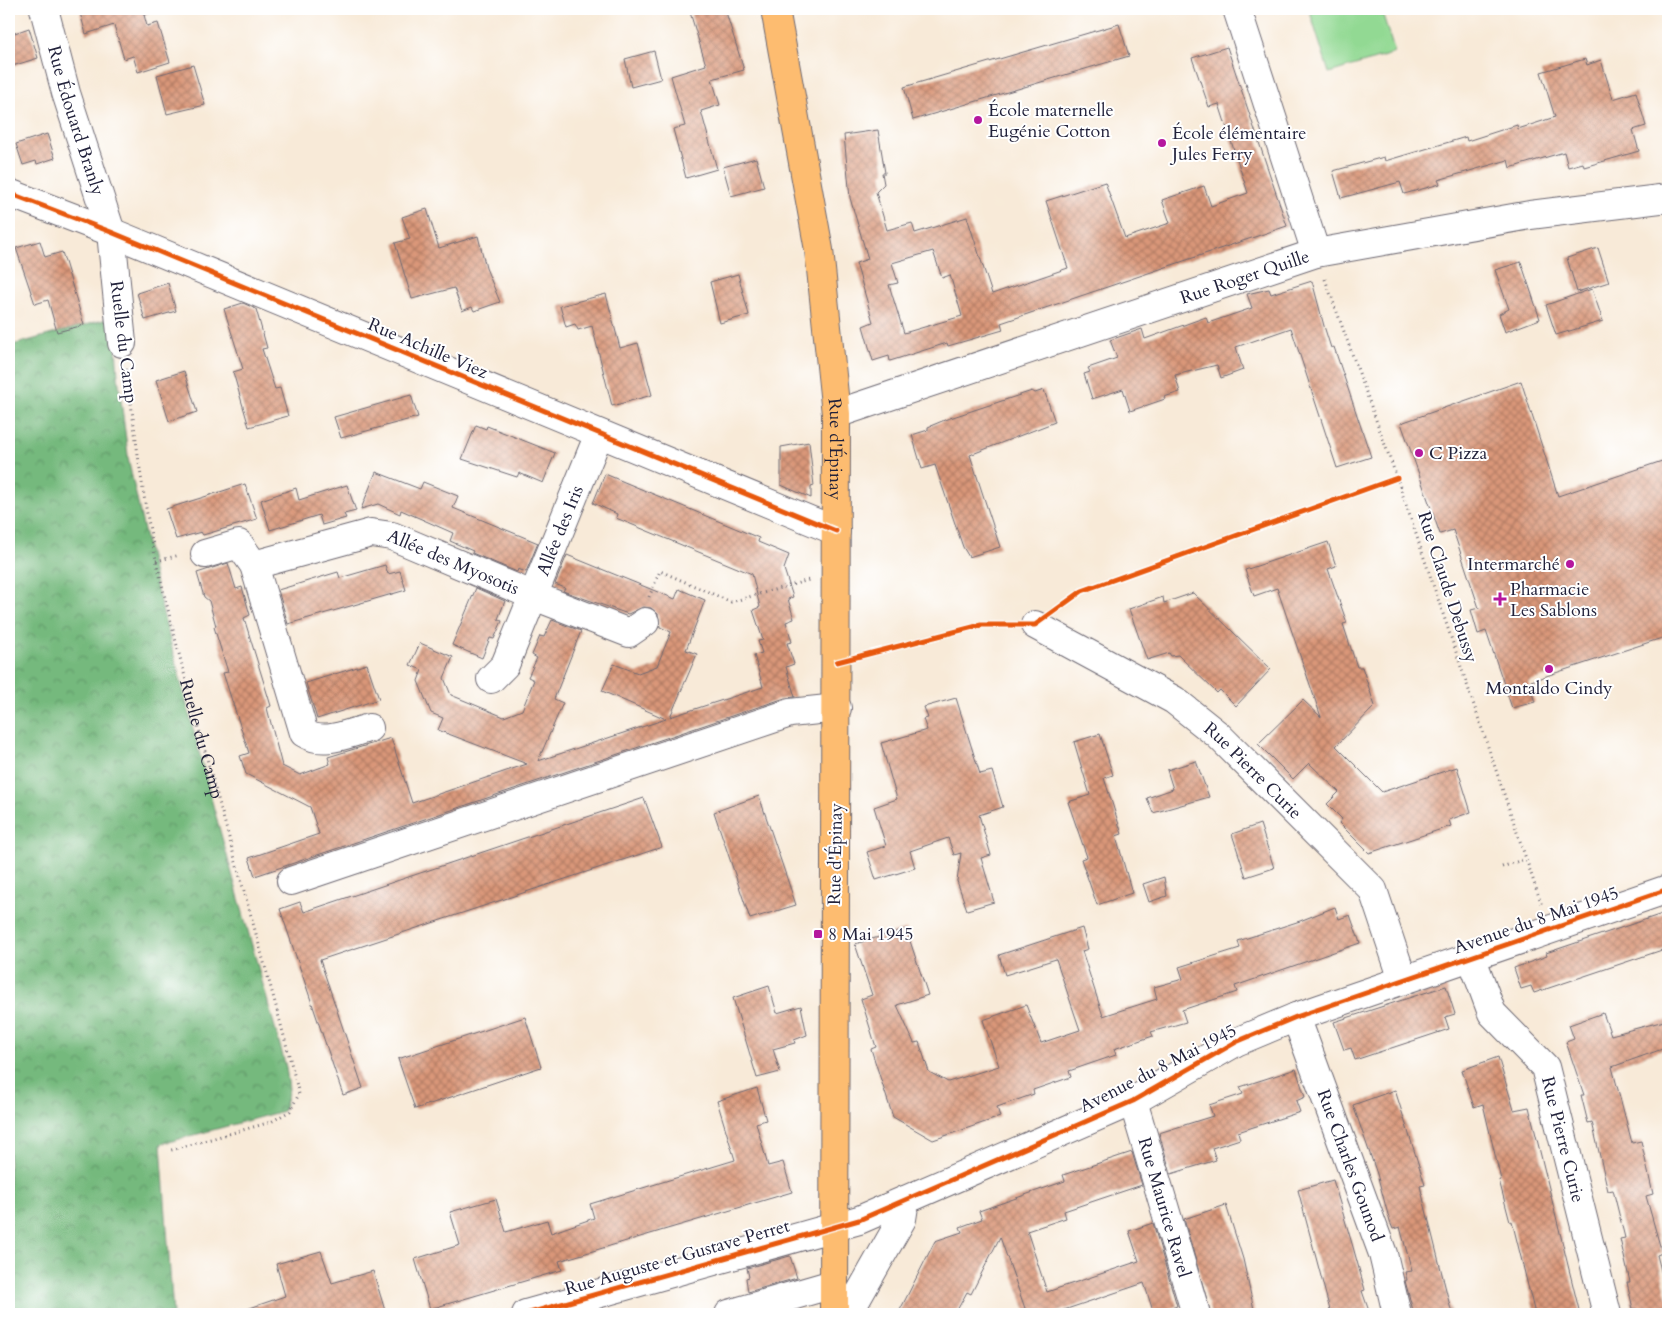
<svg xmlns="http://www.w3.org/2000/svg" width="1677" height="1323" font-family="Cardo,serif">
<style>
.green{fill:#92d993;stroke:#5a7e67}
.forest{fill:url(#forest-crowns);stroke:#4c6e5c}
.building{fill:url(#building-cross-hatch);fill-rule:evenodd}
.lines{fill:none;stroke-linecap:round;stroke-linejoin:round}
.minor-casing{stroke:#6d6872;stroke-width:30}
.major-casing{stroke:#6d6872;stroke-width:30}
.path{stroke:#6d6872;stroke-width:3;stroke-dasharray:1 4;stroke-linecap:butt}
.minor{stroke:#fff;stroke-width:28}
.major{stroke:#fdbc70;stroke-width:28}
.cycleway-casing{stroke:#fff;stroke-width:8}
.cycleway{stroke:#e8590c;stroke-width:5}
.poi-dot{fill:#b5179e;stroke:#fff;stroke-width:2}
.labels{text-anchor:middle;stroke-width:4;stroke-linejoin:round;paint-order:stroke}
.poi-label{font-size:18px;fill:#22223b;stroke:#fff;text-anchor:start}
.street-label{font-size:18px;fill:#22223b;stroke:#fff}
</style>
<defs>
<pattern id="forest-crowns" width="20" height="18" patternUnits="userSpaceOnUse" patternTransform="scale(1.25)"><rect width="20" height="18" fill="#75b97d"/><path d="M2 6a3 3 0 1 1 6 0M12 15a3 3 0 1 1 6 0" fill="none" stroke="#609668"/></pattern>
<pattern id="building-cross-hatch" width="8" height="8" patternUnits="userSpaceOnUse" patternTransform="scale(1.25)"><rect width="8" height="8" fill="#da9779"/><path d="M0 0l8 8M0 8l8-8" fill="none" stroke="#b07b64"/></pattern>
</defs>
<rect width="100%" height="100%" fill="#fff"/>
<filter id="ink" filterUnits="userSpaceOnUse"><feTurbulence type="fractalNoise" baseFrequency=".02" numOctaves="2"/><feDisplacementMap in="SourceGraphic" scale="10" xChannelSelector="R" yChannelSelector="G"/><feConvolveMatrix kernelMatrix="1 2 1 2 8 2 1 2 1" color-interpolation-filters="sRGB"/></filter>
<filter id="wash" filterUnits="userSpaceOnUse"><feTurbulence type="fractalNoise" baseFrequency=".0096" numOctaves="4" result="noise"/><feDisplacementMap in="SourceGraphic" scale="20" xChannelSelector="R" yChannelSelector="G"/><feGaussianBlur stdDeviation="1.12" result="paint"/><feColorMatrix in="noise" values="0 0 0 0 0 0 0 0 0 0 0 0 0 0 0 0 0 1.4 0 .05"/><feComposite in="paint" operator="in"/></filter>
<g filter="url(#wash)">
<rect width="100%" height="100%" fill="#f8ead8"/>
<!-- green -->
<path class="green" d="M1309 9H1381L1395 53 1329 73Z"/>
<!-- forest -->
<path class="forest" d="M114 317 118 376 129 463 159 598 214 809 286 1067 289 1089 283 1111 161 1144 173 1314H9V346Z"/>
<g id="blocks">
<!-- building -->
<g class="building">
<path d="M93 9H149V13L144 15 147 26 158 23 170 62 138 72 133 56 124 59 114 25 86 34 80 13Z"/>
<path d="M689 9H725L744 70 712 79 720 105 701 111 717 169 686 178 673 129 685 126 671 76 706 65Z"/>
<path d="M1119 24 1129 56 913 120 904 87Z"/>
<path d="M29 28 38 58 9 67V35Z"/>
<path d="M1227 47 1287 226 1001 323 1003 330 948 346 947 343 890 361 889 356 873 361 863 326 873 322 856 263 868 259 850 198 844 135 878 130 885 173H882L884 184 876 192 887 230 912 223 915 233 967 217 992 294 1068 268 1046 201 1105 182 1125 238 1170 223 1162 200 1204 186 1211 206 1248 193 1219 104 1209 107 1192 58ZM933 251 942 278 950 275 962 316 904 333 889 285 898 283 892 263Z"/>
<path d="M654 51 661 79 631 87 625 59Z"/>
<path d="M1585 59 1587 65 1601 60 1613 99 1636 92 1646 126 1633 130 1639 151 1584 167 1583 163 1568 167 1564 152 1510 168 1508 160 1438 180 1440 184 1404 194 1400 182 1341 198 1333 171 1384 157 1385 161 1466 137 1467 141 1517 125 1518 129 1555 117 1541 72Z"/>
<path d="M193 65 205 105 167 114 157 75Z"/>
<path d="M47 134 55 158 37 164 36 161 23 165 16 144Z"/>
<path d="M756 158 764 187 731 196 723 167Z"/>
<path d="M427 209 439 248 478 236 486 268 500 302 474 311 472 307 462 311 454 288 412 299 395 243 410 239 402 217Z"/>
<path d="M40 241 45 257 62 252 84 325 57 332 48 300 35 304 16 248Z"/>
<path d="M1598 248 1609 282 1577 292 1567 258Z"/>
<path d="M1521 262 1540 319 1505 332 1499 314 1509 309 1495 270Z"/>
<path d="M738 274 749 315 720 323 710 282Z"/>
<path d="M1312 281 1324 326 1331 348 1334 347 1371 457 1337 468 1291 328 1236 347 1243 370 1221 378 1217 365 1175 375 1180 392 1164 397 1165 399 1130 411 1123 389 1092 399 1084 374 1090 372 1088 368 1117 358 1110 340 1142 329 1145 339 1206 317 1208 323 1252 308 1247 294 1269 289 1271 294Z"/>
<path d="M168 283 176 311 145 320 137 293Z"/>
<path d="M1592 289 1603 321 1556 335 1546 305Z"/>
<path d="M606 294 620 348 638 343 652 395 612 406 592 326 578 330 575 324 566 327 560 306Z"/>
<path d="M243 303 256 309 267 348 262 349 275 389 280 388 288 416 249 427 233 372 243 369 224 309Z"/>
<path d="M184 371 197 412 169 421 156 380Z"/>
<path d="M1521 381 1558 496 1668 459V636L1528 682 1535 702 1512 708 1486 631 1478 634 1471 610 1479 608 1453 530 1440 534 1401 423Z"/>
<path d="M1044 390 1055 422 970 455 1000 547 969 557 963 547 935 465 922 469 912 435 928 430V427L947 419 1032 391 1035 393Z"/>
<path d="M411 395 418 417 341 438 334 417Z"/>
<path d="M476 425 486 429 487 426 555 453 543 483 519 473 517 477 462 459Z"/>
<path d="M809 442 814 486 811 487V498L781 485V447Z"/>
<path d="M376 472 420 489 423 482 458 496 453 508 538 543 526 572 518 569 517 572 472 553 473 551 450 541 453 533 401 510 400 514 378 504 361 509Z"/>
<path d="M605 474 759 538 758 542 789 555 784 569 793 597 788 599 794 619 786 622 792 642 787 643 794 664 786 667 795 697 785 698 255 876 249 858 319 834 310 807 246 774 240 756 249 753 223 673 228 672 214 627 216 626 209 601 204 597 197 573 228 563 236 589 242 587 250 615 244 618 271 706 267 708 282 766 300 775 330 764 328 757 391 738 412 803 527 764 438 730 443 718 431 713 418 681 422 670 410 665 420 643 453 657 444 678 451 695 504 717 522 710 534 680 528 677 537 658 532 655 540 636 544 637 552 620 581 631 554 699 563 703 538 761 666 719 602 691 614 664 638 673 657 666 671 632 660 627 658 614 651 608 643 607 628 614 563 591 565 588 555 584 567 555 675 599 679 589 705 600 686 650 697 654 670 717 763 687 754 655 762 653 758 641 763 640 753 610 760 607 752 574 616 518 617 514 593 503Z"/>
<path d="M245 484 257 519 203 535 201 532 176 539 166 509Z"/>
<path d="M347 485 356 511 344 514 346 518 322 525 319 515 270 530 261 500 296 488 299 500Z"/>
<path d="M1328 542 1336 566 1328 569 1347 623 1343 624 1357 667H1362L1375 706 1336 746 1382 792 1457 767 1471 812 1449 820 1451 826 1369 853 1339 823 1342 819 1327 804 1339 792 1309 763 1293 779 1258 744 1303 700 1321 717 1277 588 1254 596 1245 570Z"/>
<path d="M385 565 388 574 400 571 406 590 288 624 278 590 338 572 340 578Z"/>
<path d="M476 588 505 601 498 619 502 621 494 639 490 638 482 658 452 645Z"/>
<path d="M1193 593 1271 669 1236 706 1220 690 1217 693 1178 655 1171 656 1169 653 1147 660 1129 609 1163 597 1164 603Z"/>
<path d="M367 664 379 699 317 719 306 683Z"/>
<path d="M956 698 980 774 992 771 1003 807 979 815 991 855 981 858 994 902 967 910 957 881 961 853 954 855 948 838 910 851 915 868 876 880 867 852 886 846 874 807 897 799 881 743 927 730 923 719 928 718 924 707Z"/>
<path d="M1100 734 1113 775 1104 778 1122 834 1116 836 1132 893 1097 905 1081 859 1087 857 1068 802 1090 795 1074 742Z"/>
<path d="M1196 761 1209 797 1153 813 1147 798 1173 789 1167 770Z"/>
<path d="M759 796 796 905 750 919 714 812Z"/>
<path d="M644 798 662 847 320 960 363 1088 343 1095 280 909 300 902 304 912Z"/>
<path d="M1260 824 1274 868 1246 877 1232 834Z"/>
<path d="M1164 877 1167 896 1149 902 1143 884Z"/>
<path d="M1335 907 1339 919 1350 915 1360 943 1235 986 1237 992 1182 1010 1186 1022 1151 1032 1153 1036 1114 1049 1116 1055 1069 1071 1071 1077 1033 1090 1034 1094 997 1107 1000 1117 933 1140 893 1117 871 1049 876 1047 861 999 872 995 855 944 906 929 928 995 897 1005 914 1043 919 1042 929 1072 948 1082 999 1066 983 1020 1026 1005 1041 1043 1080 1030 1056 959 1005 975 999 955 1082 928 1088 949 1082 951 1103 1016 1157 999 1154 987 1183 979 1179 967 1240 948 1238 941 1300 921Z"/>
<path d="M1668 912V948L1534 993 1531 986 1521 989 1514 968 1547 956 1546 953Z"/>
<path d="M769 986 777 1013 801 1006 807 1035 794 1040 795 1043 773 1049 780 1072 757 1078 733 998Z"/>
<path d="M1446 986 1455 1014 1445 1017 1449 1029 1355 1060 1351 1048 1344 1050 1334 1022Z"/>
<path d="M1603 1013 1611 1035 1668 1020V1047L1612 1067 1632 1143 1641 1141 1653 1194 1646 1196 1662 1253 1657 1255 1668 1298V1314H1638L1637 1309H1633L1627 1282H1630L1620 1239 1625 1238 1613 1190 1608 1191 1592 1122 1588 1123 1581 1095H1584L1566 1042 1574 1039 1569 1025Z"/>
<path d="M525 1017 541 1067 415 1109 398 1059Z"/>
<path d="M1498 1057 1514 1110 1529 1107 1580 1314H1535L1512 1221 1510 1222 1499 1180H1501L1483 1104 1474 1107 1462 1070Z"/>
<path d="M1296 1069 1305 1097 1296 1101 1300 1112 1238 1132 1240 1139 1212 1148 1216 1160 1171 1174 1159 1133 1213 1116 1209 1105 1243 1094 1240 1087Z"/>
<path d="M757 1088 766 1120 756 1123 768 1166 783 1162 792 1192 559 1261 562 1270 430 1309 415 1259 460 1245 450 1212 496 1199 506 1232 547 1220 551 1233 594 1218 590 1204 735 1160 717 1101Z"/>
<path d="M1395 1090 1425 1185 1420 1186 1452 1314H1414L1405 1281 1407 1280 1405 1272 1412 1271 1400 1227 1393 1229 1390 1222 1377 1174 1353 1105Z"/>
<path d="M1132 1152 1142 1185 1064 1211 1066 1218 1027 1231 1047 1292 1139 1261 1129 1231 1153 1223 1177 1306 1154 1314 1144 1283 1052 1314H1027L1000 1237 971 1294 967 1292 955 1314H898L935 1241 962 1232 960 1227 982 1219 979 1211 1065 1181 1063 1175Z"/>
<path d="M1333 1180 1353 1247 1365 1290 1362 1291 1370 1314H1331L1298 1190Z"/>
<path d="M1226 1205 1243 1259 1255 1314H1211L1184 1219Z"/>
<path d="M321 1251 332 1283 373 1271 386 1314H242L241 1311 285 1296 276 1264Z"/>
<path d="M790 1256 797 1278 748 1292 746 1278 749 1277 747 1268Z"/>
</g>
</g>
</g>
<g filter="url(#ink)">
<use href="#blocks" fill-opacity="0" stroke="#6d6872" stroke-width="1"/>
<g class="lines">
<!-- minor casing -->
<g class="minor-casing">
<g id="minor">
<path id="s2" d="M44 9 66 93 111 232 122 343"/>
<path d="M1237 9 1316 253"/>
<path d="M9 193 111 232 836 531"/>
<path id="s3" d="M836 414 1316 253 1530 215 1668 198"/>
<path d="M205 554 239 544 254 565 304 733C324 746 348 733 369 728"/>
<path id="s4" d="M254 565 371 533 392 536 534 596 629 633 645 622"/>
<path id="s5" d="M1035 625 1174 700 1218 735 1373 890 1403 980"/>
<path id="s6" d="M491 679 505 665 599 434"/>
<path d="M291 881 790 713 837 708"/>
<path id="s7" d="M1471 956 1492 1013 1545 1067 1607 1314"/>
<path id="s8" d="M1296 1017 1383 1254 1397 1314"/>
<path id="s9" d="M1133 1101 1196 1314"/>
<path d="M526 1314 859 1220 1133 1101 1236 1042 1296 1017 1668 889"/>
<path d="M729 1314 833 1284"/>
<path d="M848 1314 902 1219 905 1200"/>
</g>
</g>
<!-- major casing -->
<g class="major-casing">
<g id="major">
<path id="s10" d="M775 9 819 250 836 414 834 1314"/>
</g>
</g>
<!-- path -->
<g class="path">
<path d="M1325 279 1397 478 1542 906"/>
<path id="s1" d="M126 369C136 433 142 500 157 563 198 742 254 916 299 1094L290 1111 271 1122 168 1151"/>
<path d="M156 561 180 555"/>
<path d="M649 597 660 571 731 602 809 580"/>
<path d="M1502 867 1525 859"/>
</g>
<!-- minor -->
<use href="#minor" class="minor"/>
<!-- major -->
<use href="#major" class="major"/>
<!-- cycleway casing -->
<g class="cycleway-casing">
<g id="cycleway">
<path d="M9 193 111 232 836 531"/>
<path d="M837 662 981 625H1035L1082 591 1397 478"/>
<path d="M526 1314 859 1220 1133 1101 1236 1042 1296 1017 1668 889"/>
</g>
</g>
<!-- cycleway -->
<use href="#cycleway" class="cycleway"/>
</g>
</g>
<!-- markers -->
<g class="poi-dot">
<circle cx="978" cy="120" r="5"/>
<circle cx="1162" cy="143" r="5"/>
<circle cx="1419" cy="453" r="5"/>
<circle cx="1570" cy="564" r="5"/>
<path d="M1497.5 591.5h5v5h5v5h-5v5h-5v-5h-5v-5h5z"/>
<circle cx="1549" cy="669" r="5"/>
<rect x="813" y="929" width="10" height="10" rx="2.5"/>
</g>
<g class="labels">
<!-- poi labels -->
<g class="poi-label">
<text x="988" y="116">École maternelle<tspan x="988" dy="21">Eugénie Cotton</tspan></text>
<text x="1172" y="139">École élémentaire<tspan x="1172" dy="21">Jules Ferry</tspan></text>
<text x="1429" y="459">C Pizza</text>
<text x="1560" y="570" text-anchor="end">Intermarché</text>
<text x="1510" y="595">Pharmacie<tspan x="1510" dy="21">Les Sablons</tspan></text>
<text x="1549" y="694" text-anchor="middle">Montaldo Cindy</text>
<text x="828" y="940">8 Mai 1945</text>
</g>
<!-- street labels -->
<g class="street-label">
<text dy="6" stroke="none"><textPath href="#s2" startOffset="116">Rue Édouard Branly</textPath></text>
<text dy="6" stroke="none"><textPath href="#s3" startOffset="431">Rue Roger Quille</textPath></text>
<text transform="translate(124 342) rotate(83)" y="6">Ruelle du Camp</text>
<text transform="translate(428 348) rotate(23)" y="6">Rue Achille Viez</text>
<text dy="6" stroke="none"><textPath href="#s10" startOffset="445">Rue d'Épinay</textPath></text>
<text dy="6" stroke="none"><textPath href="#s6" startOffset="165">Allée des Iris</textPath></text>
<text dy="6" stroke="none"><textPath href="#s4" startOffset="209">Allée des Myosotis</textPath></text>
<text transform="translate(1448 587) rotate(72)" y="6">Rue Claude Debussy</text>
<text dy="6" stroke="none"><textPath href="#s1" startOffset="378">Ruelle du Camp</textPath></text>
<text dy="6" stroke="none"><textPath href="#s5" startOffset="264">Rue Pierre Curie</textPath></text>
<text transform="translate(835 854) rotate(-89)" y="6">Rue d'Épinay</text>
<text transform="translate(1536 920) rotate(-19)" y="6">Avenue du 8 Mai 1945</text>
<text transform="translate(1158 1068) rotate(-27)" y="6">Avenue du 8 Mai 1945</text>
<text dy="6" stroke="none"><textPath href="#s7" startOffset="211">Rue Pierre Curie</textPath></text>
<text dy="6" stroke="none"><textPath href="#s8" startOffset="158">Rue Charles Gounod</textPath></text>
<text dy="6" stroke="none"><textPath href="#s9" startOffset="111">Rue Maurice Ravel</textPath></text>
<text transform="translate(677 1257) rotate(-16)" y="6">Rue Auguste et Gustave Perret</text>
</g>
</g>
<!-- margin -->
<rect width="1677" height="1323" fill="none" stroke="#fff" stroke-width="30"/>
</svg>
